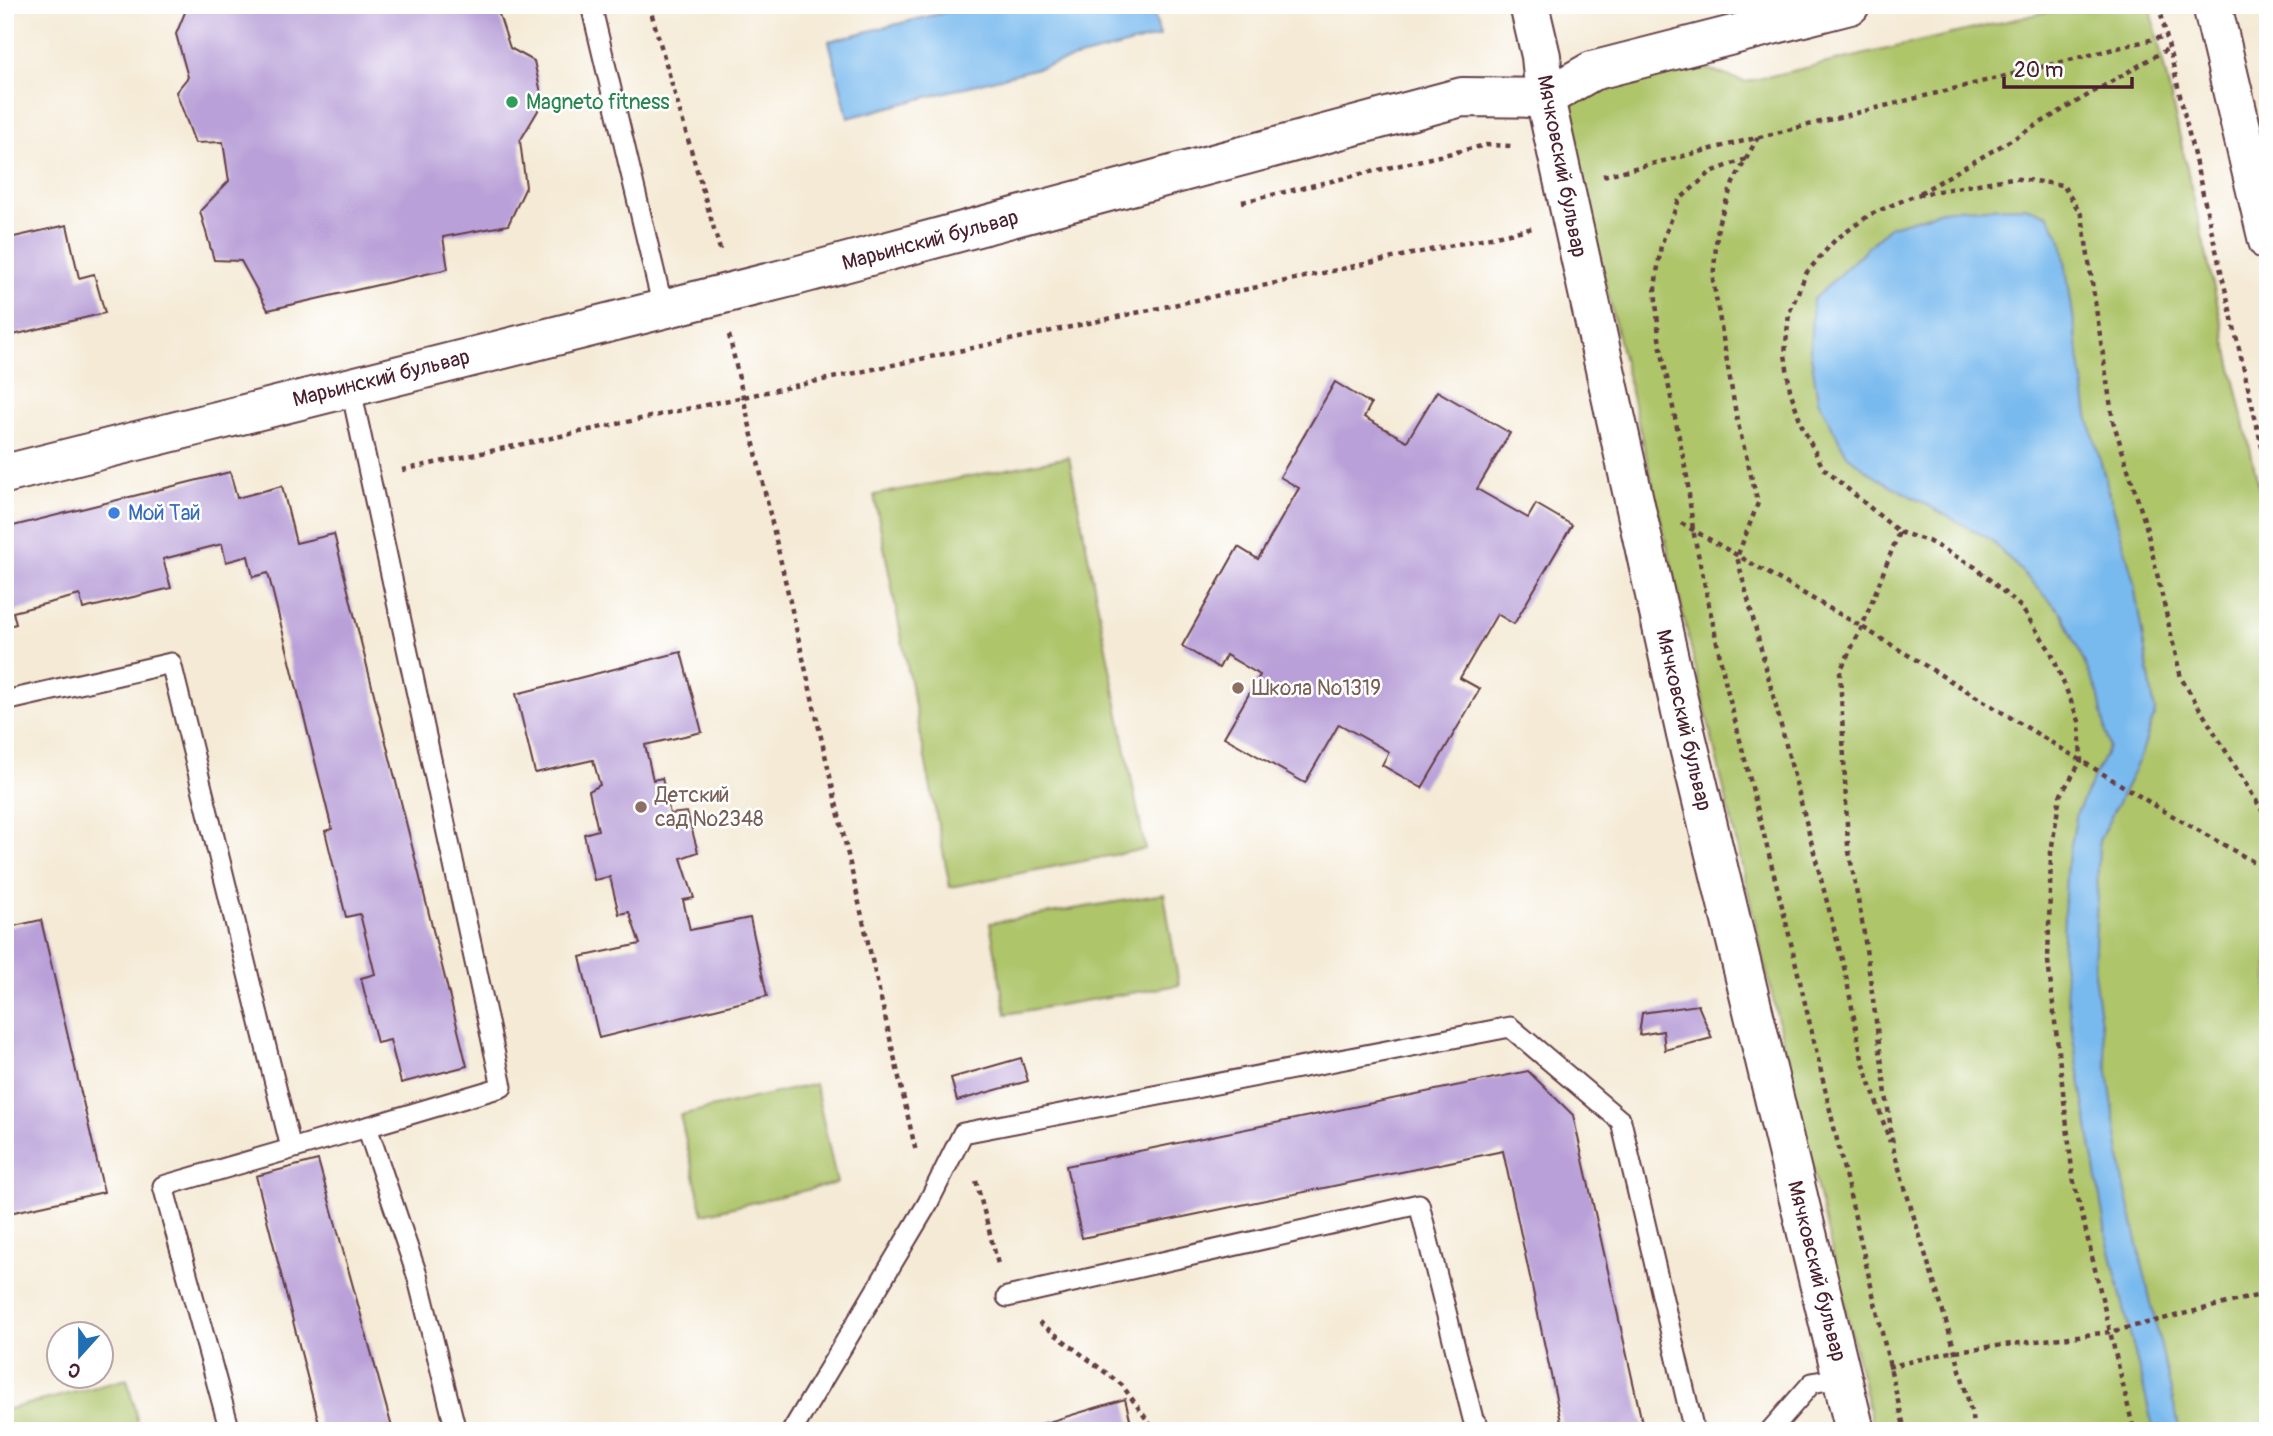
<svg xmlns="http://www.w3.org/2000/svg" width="2273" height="1436" font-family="Pangolin,sans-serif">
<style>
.green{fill:#aec56a;stroke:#7c724a;stroke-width:2}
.water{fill:#79baee;stroke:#626c8c;stroke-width:2}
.building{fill:#b9a0d8}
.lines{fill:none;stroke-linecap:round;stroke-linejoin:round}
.lane-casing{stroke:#643d44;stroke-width:23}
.street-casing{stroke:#643d44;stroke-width:42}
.secondary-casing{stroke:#643d44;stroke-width:42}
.path{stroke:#643d44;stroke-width:4.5;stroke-dasharray:5 5;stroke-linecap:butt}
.lane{stroke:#fff;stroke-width:19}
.street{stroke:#fff;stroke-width:38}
.secondary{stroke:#fff;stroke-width:38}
.leisure-dot{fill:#2e9e5b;stroke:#fff;stroke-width:2.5}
.shop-dot{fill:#3f7fe0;stroke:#fff;stroke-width:2.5}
.education-dot{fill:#8d6e63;stroke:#fff;stroke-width:2.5}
.labels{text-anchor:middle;stroke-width:5;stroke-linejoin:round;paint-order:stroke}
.leisure-label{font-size:21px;fill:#27864d;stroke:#fff;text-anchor:start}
.street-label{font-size:21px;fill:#4a1f2b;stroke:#fff}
.shop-label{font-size:21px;fill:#366cbe;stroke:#fff;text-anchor:start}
.education-label{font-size:21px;fill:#785e54;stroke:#fff;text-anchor:start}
</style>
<rect width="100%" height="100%" fill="#fff"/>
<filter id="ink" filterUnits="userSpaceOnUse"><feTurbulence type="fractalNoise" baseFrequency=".0143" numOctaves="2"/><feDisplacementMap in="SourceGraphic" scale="14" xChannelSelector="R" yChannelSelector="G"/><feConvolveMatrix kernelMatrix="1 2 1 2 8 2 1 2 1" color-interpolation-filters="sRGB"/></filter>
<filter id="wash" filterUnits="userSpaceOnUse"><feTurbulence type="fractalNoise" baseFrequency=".00686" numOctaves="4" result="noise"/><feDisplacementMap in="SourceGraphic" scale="28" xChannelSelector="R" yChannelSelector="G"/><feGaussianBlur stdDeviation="1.57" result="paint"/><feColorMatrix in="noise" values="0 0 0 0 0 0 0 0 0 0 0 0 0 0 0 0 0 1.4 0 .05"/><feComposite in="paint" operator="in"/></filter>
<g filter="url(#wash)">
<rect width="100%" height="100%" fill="#f4ead5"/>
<!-- green -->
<g class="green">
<path d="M2077 5H2150L2268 528V1431H1874L1565 110 1589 91 1689 63 1745 82Z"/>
<path d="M1069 457 1145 849 950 887 874 495Z"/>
<path d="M1164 894 1179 985 1006 1014 990 923Z"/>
<path d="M815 1084 837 1183 703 1214 680 1115Z"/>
<path d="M127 1379 140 1431H5V1410Z"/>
</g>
<!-- water -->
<g class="water">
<path d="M974 5H1152L1160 36 848 118 829 41Z"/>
<path d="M2025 207 2047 214 2062 241 2088 416 2133 578 2155 712 2140 758 2099 841 2094 974 2124 1183 2180 1431H2154L2107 1239 2073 1038 2062 955 2066 872 2077 812 2109 747 2098 693 2062 613 1990 539 1877 478 1847 455 1818 400 1810 349 1813 300 1889 227 1948 209Z"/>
</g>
<g id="blocks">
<!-- building -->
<g class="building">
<path d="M188 5H496L510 48 534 61 543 102 520 141 526 187 508 225 443 237 448 269 268 310 241 261 214 260 200 211 229 181 223 142 195 143 176 92 188 77 176 34Z"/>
<path d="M67 225 79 278 94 274 105 313 5 337V239Z"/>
<path d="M1335 382 1371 404 1364 417 1407 441 1437 391 1510 433 1477 489 1528 518 1536 504 1572 525 1514 624 1497 614 1460 678 1480 689 1422 788 1382 765 1389 752 1339 724 1305 783 1224 737 1260 675 1226 655 1219 668 1182 646 1238 547 1258 559 1299 488 1280 477Z"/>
<path d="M230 472 237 498 282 486 296 543 334 534 467 1066 401 1083 390 1040 377 1043 361 978 375 974 360 914 346 917 325 831 332 829 268 573 253 577 248 556 226 562 222 544 163 559 171 588 83 609 80 595 13 612 16 624 5 627V528Z"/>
<path d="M681 652 702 732 645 745 653 780 662 778 670 814 687 812 698 852 681 858 694 898 683 900 690 930 750 918 767 996 599 1038 580 957 640 944 629 912 619 914 610 877 594 880 584 834 598 830 589 791 600 785 593 760 535 773 516 694Z"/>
<path d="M41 920 104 1192 5 1214V928Z"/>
<path d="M1698 1005 1712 1038 1665 1050 1663 1031 1639 1035 1642 1013Z"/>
<path d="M1021 1058 1028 1081 957 1101 951 1078Z"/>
<path d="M1528 1071 1573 1115 1644 1431H1563L1503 1151 1082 1238 1066 1166Z"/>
<path d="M318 1160 393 1431H321L256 1176Z"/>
<path d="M1125 1399 1133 1431H1022V1430Z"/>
</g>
</g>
</g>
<g filter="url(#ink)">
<use href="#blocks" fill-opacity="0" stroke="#643d44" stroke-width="2"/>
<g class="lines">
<!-- lane casing -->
<g class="lane-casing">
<g id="lane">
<path d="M591 5 663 308"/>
<path d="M350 385 502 1087 367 1127 417 1275 456 1431"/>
<path d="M5 701 171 663 291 1148"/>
<path d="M1007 1297 1419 1204 1473 1419 1482 1431"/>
<path d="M230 1431 163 1186 367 1127"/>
<path d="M792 1431 928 1203 963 1133 1510 1027 1621 1121 1694 1431"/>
<path d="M1770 1431 1812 1383 1843 1377"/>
</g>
</g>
<!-- street casing -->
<g class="street-casing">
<g id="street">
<path d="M1529 5 1541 56 1545 98 1686 735 1855 1431"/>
<path d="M5 474 799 275 1462 97 1545 98 1592 71 1850 5"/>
</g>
</g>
<!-- secondary casing -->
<g class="secondary-casing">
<path id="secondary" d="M2212 5 2268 241"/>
</g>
<!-- path -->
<g class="path">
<path d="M649 5 721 253"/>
<path d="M2159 5 2268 473"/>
<path d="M1758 137 1733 183 1718 224 1713 280 1737 420 1758 503 1737 557 1845 971 1862 1059 1890 1142"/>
<path d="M1746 159 1711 172 1679 200 1661 245 1655 288 1659 338 1687 477 1693 530 1726 685 1787 926 1905 1431"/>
<path d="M1603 176 2166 36"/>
<path d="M1920 193 2169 48"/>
<path d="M1242 202 1486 145 1513 146"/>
<path d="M729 335 916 1152"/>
<path d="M402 470 1533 228"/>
<path d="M1681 523 1862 627 2159 808 2268 870"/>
<path d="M1899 532 1928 541 1975 567 2021 607 2051 652 2079 721 2081 761 2060 796 2051 852 2048 961 2073 1178 2134 1431"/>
<path d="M976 1181 999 1268"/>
<path d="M1039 1322 1122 1385 1155 1431"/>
<path d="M1888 1367 1955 1351 2110 1332 2268 1293"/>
<path d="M1973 1431 1972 1415 1955 1351 1894 1152 1863 927 1848 846 1840 671 1862 627 1899 532 1823 468 1802 426 1790 390 1785 354 1789 313 1807 272 1835 240 1871 214 1916 195 2012 178 2063 185 2082 216 2113 421 2146 526 2181 678 2268 820"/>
</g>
<!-- lane -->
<use href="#lane" class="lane"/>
<!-- street -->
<use href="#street" class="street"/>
<!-- secondary -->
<use href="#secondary" class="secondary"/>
</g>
</g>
<!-- markers -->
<circle class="leisure-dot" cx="512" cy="102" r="7"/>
<circle class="shop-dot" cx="114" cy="513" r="7"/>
<g class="education-dot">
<circle cx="1238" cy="688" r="7"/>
<circle cx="641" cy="807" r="7"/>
</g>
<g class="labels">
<!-- leisure labels -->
<g class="leisure-label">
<text x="526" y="109">Magneto fitness</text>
</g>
<!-- street labels -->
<g class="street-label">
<text transform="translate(1562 166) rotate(79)" y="7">Мячковский бульвар</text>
<text transform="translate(930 240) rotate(-15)" y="7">Марьинский бульвар</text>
<text transform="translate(381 378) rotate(-14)" y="7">Марьинский бульвар</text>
<text transform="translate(1684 720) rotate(77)" y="7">Мячковский бульвар</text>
<text transform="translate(1817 1271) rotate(76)" y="7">Мячковский бульвар</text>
</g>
<!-- shop labels -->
<g class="shop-label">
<text x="128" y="520">Мой Тай</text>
</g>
<!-- education labels -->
<g class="education-label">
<text x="1252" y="695">Школа №1319</text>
<text x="655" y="802">Детский<tspan x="655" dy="24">сад №2348</tspan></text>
</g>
</g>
<!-- margin -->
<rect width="2273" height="1436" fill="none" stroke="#fff" stroke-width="28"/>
<!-- north arrow -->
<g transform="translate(80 1355) rotate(201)"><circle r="33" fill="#ffffff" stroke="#b7a5aa" stroke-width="2"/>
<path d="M0-5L12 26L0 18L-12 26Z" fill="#1f6fb2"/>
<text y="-10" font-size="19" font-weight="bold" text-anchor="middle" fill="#4a1f2b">С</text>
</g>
<!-- scale -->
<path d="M2004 77v10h128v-10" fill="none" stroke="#4a1f2b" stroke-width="3.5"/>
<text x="2014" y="77" font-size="21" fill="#4a1f2b" stroke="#ffffff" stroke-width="5" paint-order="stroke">20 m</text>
</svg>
